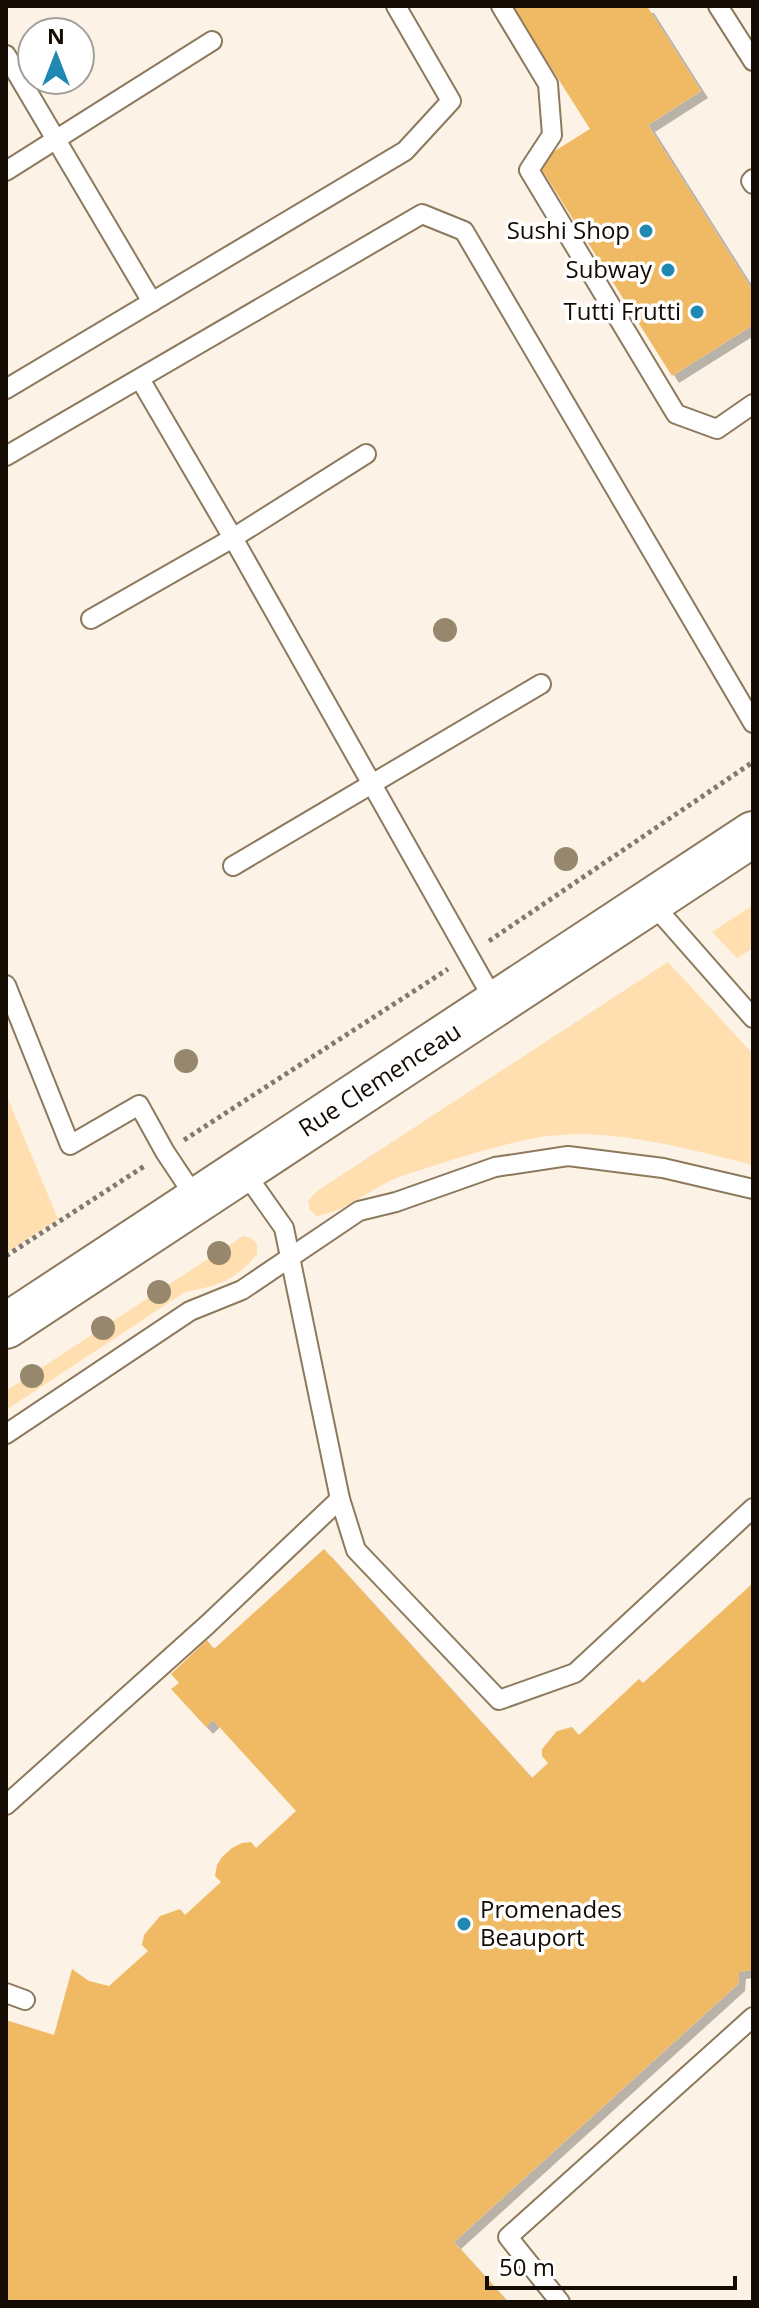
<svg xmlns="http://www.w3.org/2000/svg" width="759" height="2308" font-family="'Open Sans',sans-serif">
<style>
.green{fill:#ffdfb0}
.building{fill:#f0ba65;filter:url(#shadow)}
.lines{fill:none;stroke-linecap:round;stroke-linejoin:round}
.lane-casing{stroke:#8d795c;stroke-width:22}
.secondary-casing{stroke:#8d795c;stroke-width:48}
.path{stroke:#827a6f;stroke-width:5;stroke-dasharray:4 4;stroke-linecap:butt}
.lane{stroke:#fff;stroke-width:18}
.secondary{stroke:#fff;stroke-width:44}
.tree{fill:#97876c}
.poi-dot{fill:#2189b1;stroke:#fff;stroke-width:3}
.labels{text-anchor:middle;stroke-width:7;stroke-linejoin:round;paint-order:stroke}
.poi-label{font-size:24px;fill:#140c03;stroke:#fff;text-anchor:end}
.street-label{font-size:24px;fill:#140c03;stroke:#fff}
</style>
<defs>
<filter id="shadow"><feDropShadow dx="7" dy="7" stdDeviation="0" flood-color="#0004"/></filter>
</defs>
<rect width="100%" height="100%" fill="#fcf3e6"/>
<!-- green -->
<g class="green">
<path d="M753 905V948L737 958 712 932Z"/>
<path d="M668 962 753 1054V1165C685 1148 605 1125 535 1138 494 1146 445 1162 405 1175 373 1185 349 1211 317 1216L310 1210 308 1201 317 1191Z"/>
<path d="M6 1094 58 1219 6 1253Z"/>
<path d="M243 1236 251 1238 257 1244V1254C235 1281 218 1286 185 1292L6 1410V1391Z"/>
</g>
<!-- building -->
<g class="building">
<path d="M512 6H647L701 91 648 125 753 291V325L672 376 537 162 590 129Z"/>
<path d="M324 1549 532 1778 548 1763 542 1756V1749L557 1731 572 1727 579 1735 639 1679 643 1683 753 1583V1970L739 1972 738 1984 454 2242 508 2302H6V2020L54 2035 72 1969 89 1981 109 1986 148 1951 142 1945 144 1935 160 1916 180 1909 185 1915 221 1882 215 1876 217 1865 222 1857 232 1848 242 1843 251 1842 256 1848 296 1811 213 1720 206 1727 171 1689 179 1683 171 1674 207 1640 214 1649Z"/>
</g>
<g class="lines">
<!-- lane casing -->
<g class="lane-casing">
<g id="lane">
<path d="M501 6 548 84 552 135 529 170 676 414 717 429 753 404"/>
<path d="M718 6 753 61"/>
<path d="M6 55 152 302"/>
<path d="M6 171 212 41"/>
<path d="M753 179 751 181 753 184"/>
<path d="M140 379 233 538 496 1004"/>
<path d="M6 389 405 151 451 101 396 6"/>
<path d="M6 456 422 214 464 231 753 723"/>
<path d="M91 619 233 538 366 454"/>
<path d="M233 866 541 684"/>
<path d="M651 902 753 1018"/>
<path d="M6 985 70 1145 139 1105 165 1152 197 1200"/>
<path d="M243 1170 284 1228 340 1499 356 1550 499 1700 575 1673 753 1508"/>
<path d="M6 1434 190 1311 242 1290 359 1211 396 1202 495 1167 568 1156 663 1168 753 1189"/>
<path d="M6 1805 207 1625 340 1499"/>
<path d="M6 1993 25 2000"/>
<path d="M560 2302 508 2237 753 2017"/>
</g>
</g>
<!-- secondary casing -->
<g class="secondary-casing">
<path id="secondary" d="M6 1326 753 834"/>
</g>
<!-- path -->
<g class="path">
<path d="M489 941 753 762"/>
<path d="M184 1140 448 969"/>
<path d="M6 1256 146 1165"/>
</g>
<!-- lane -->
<use href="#lane" class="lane"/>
<!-- secondary -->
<use href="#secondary" class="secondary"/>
</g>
<!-- trees -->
<g class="tree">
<circle cx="445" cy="630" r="12"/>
<circle cx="566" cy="859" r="12"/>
<circle cx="186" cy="1061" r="12"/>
<circle cx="219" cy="1253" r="12"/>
<circle cx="159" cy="1292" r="12"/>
<circle cx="103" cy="1328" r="12"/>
<circle cx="32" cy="1376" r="12"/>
</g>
<!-- markers -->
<g class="poi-dot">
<circle cx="646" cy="231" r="8"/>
<circle cx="668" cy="270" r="8"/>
<circle cx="697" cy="312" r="8"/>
<circle cx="464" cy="1924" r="8"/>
</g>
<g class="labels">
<!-- poi labels -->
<g class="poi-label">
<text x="630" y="239">Sushi Shop</text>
<text x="652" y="278">Subway</text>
<text x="681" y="320">Tutti Frutti</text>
<text x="480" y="1918" text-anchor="start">Promenades<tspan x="480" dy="28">Beauport</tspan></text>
</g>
<!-- street labels -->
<g class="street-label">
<text transform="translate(380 1080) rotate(-33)" y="8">Rue Clemenceau</text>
</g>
</g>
<!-- border -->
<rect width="759" height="2308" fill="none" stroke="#140c03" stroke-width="16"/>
<!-- north arrow -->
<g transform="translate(56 56)"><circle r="38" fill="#ffffff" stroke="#a19e9a" stroke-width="2"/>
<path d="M0-6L14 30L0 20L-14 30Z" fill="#2189b1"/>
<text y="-12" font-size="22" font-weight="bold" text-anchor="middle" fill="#140c03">N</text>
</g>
<!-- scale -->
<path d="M487 2276v12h248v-12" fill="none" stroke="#140c03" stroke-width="4"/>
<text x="499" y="2276" font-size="24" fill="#140c03" stroke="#ffffff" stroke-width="6" paint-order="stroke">50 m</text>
</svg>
